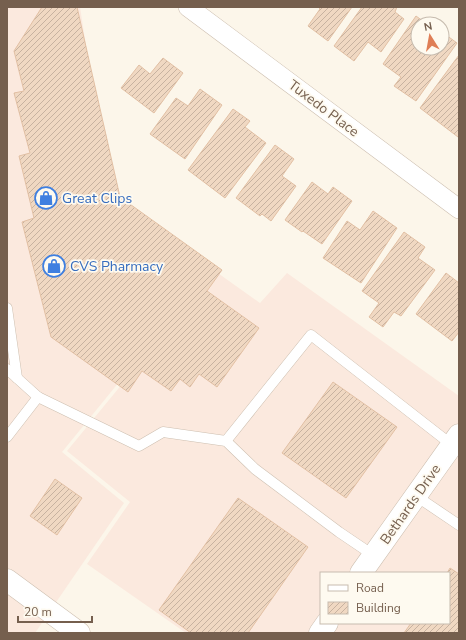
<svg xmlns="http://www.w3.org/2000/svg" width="466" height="640" font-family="'Nunito Sans',sans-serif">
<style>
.commercial{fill:#fbe9de;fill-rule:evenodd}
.building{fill:url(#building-hatch);stroke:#e2c0a4}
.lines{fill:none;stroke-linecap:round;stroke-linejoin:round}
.service-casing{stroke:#cdbfb0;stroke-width:11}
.minor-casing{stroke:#cdbfb0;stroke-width:20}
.tertiary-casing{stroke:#cdbfb0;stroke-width:23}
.service{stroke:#fff;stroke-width:10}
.minor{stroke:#fff;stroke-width:19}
.tertiary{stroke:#fff;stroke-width:22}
.labels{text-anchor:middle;stroke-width:3.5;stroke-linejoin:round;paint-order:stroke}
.street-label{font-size:14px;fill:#755f4e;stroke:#fefaf0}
.shop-label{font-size:14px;fill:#366cbe;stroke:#fefaf0;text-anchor:start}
</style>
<defs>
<pattern id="building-hatch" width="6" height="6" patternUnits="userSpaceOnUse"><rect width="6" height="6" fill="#f0d8c2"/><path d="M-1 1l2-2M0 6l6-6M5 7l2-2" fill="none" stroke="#c7b2a0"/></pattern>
</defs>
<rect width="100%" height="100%" fill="#fcf6ea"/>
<!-- commercial -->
<g class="commercial">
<path d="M7 7H80L109 195 212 268 62 452 124 503 35 633H7Z"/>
<path d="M215 271 260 303 287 273 459 396V633H186L87 564 130 502 67 451ZM321 573H449V623H321Z"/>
</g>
<!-- building -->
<g class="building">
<path d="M42 7H77L120 197 222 270 207 291 259 328 217 387 199 374 190 387 180 379 171 391 142 371 128 392 51 337 22 222 34 218 19 156 30 153 14 93 24 91 14 51Z"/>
<path d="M318 7H352L328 41 308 26 320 9Z"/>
<path d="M362 7H397L395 12 404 19 381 52 368 42 354 61 334 46Z"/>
<path d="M416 16 427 24H418V48H442V32L457 43 416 101 394 86 401 77 383 64Z"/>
<path d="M459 55V135L458 137 420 108Z"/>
<path d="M163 58 183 73 154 113 121 88 139 65 150 74Z"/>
<path d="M200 89 222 105 185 159 150 134 176 98 188 106Z"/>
<path d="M233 109 250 121 245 127 266 143 225 198 188 170Z"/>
<path d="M275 145 294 159 282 176 296 186 271 221 262 214 260 216 236 198Z"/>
<path d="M312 182 328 194 333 187 352 201 322 244 303 231 302 232 285 220Z"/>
<path d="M373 211 397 228 361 283 323 258 347 221 360 230Z"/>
<path d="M404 232 425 247 418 258 435 270 401 316 394 312 383 327 369 317 379 303 362 291Z"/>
<path d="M446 273 459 283V332L452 341 416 314Z"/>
<path d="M333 382 397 427 346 498 282 453Z"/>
<path d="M55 479 82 498 57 535 30 516Z"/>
<path d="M238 498 308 547 248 633H191L159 610Z"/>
<path d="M450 568 459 574V633H404L411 623H449V573H447Z"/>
</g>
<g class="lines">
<!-- service casing -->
<g class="service-casing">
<g id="service">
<path d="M7 308 17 378"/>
<path d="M7 369 38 397 7 437"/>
<path d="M38 397 139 446 163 432 226 441 255 469 339 532 373 555"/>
<path d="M226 441 311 335 452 445"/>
<path d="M416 496 459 525"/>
</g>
</g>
<!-- minor casing -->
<g class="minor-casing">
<path id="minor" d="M188 7 459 209"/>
</g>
<!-- tertiary casing -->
<g class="tertiary-casing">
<g id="tertiary">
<path d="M361 573 459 435"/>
<path d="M7 580 79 633"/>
<path d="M320 633 327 623"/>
</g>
</g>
<!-- service -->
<use href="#service" class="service"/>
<!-- minor -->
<use href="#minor" class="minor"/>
<!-- tertiary -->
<use href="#tertiary" class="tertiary"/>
</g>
<!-- icons -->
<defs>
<g id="shop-ring" transform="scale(1.15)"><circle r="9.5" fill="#fefaf0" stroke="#3f7fe0" stroke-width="1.5"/><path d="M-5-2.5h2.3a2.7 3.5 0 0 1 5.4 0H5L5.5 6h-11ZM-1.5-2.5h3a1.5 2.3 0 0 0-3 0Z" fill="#3f7fe0"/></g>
</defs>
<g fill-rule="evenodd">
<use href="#shop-ring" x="46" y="198"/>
<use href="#shop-ring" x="54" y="266"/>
</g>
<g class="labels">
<!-- street labels -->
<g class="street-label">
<text transform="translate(324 108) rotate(37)" y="5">Tuxedo Place</text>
<text transform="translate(410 504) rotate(-55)" y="5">Bethards Drive</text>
</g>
<!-- shop labels -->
<g class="shop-label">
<text x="62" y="203">Great Clips</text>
<text x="70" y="271">CVS Pharmacy</text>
</g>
</g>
<!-- border -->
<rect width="466" height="640" fill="none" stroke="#755f4e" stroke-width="16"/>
<!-- legend -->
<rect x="320" y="572" width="130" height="52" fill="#fefaf0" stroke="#c7bcaf"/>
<rect x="328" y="585" width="20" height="6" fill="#ffffff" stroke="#c7bcaf"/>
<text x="356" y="592" font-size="12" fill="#755f4e">Road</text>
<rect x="328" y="602" width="20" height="12" fill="url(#building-hatch)" stroke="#c7bcaf"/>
<text x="356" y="612" font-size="12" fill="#755f4e">Building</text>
<!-- north arrow -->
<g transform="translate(430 36) rotate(349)"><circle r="19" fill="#fefaf0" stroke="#c7bcaf"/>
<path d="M0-3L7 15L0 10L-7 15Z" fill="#df7e56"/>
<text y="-6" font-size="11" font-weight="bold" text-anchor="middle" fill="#755f4e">N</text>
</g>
<!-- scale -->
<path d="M18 616v6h74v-6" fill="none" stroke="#755f4e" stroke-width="2"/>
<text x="24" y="616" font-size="12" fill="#755f4e" stroke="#fefaf0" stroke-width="3" paint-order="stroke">20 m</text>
</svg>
